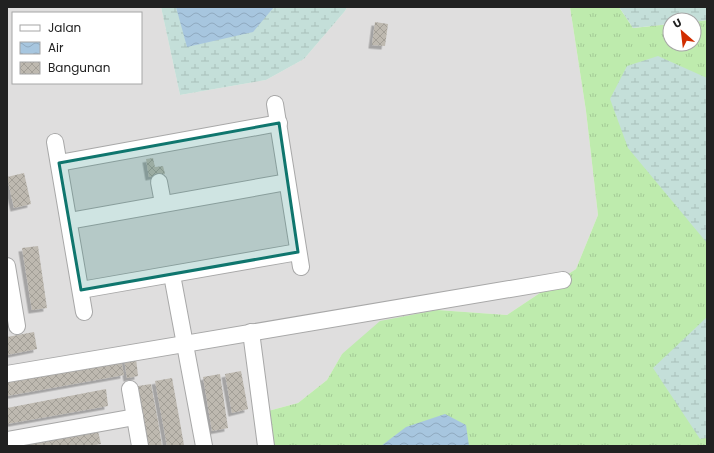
<svg xmlns="http://www.w3.org/2000/svg" width="714" height="453" font-family="Poppins,sans-serif">
<style>
.residential{fill:#dfdede;fill-rule:evenodd}
.grass{fill:url(#grass-tufts)}
.wetland{fill:url(#wetland-marsh)}
.water{fill:url(#water-waves)}
.building{fill:url(#building-cross-hatch);filter:url(#shadow)}
.lines{fill:none;stroke-linecap:round;stroke-linejoin:round}
.minor-casing{stroke:#a8a8a8;stroke-width:18}
.minor{stroke:#fff;stroke-width:16}
.marked{fill:#0f766e;fill-opacity:0.2;stroke:#0f766e;stroke-width:3;stroke-linejoin:round}
</style>
<defs>
<pattern id="grass-tufts" width="24" height="20" patternUnits="userSpaceOnUse"><rect width="24" height="20" fill="#beebad"/><path d="M3 7l-1-3M5 7V3M7 7l1-3M15 17l-1-3M17 17v-4M19 17l1-3" fill="none" stroke="#a3c995"/></pattern>
<pattern id="wetland-marsh" width="20" height="14" patternUnits="userSpaceOnUse"><rect width="20" height="14" fill="#c4dfd9"/><path d="M1 5h8M5 5V1M11 12h8M15 12V8" fill="none" stroke="#a8bfba"/></pattern>
<pattern id="water-waves" width="16" height="10" patternUnits="userSpaceOnUse"><rect width="16" height="10" fill="#a7c6df"/><path d="M0 5q4-4 8 0t8 0" fill="none" stroke="#8faabf"/></pattern>
<pattern id="building-cross-hatch" width="8" height="8" patternUnits="userSpaceOnUse"><rect width="8" height="8" fill="#beb9b0"/><path d="M0 0l8 8M0 8l8-8" fill="none" stroke="#a39f97"/></pattern>
<filter id="shadow"><feDropShadow dx="-3.5" dy="3.5" stdDeviation="0" flood-color="#0004"/></filter>
</defs>
<rect width="100%" height="100%" fill="#f1f0e7"/>
<!-- residential -->
<path class="residential" d="M7 7H161L180 95 266 80 304 59 345 11 347 7H570L586 111 598 215 576 269 507 315 437 310 342 354 327 380 298 403 253 415 259 446H7ZM13 13H141V83H13Z"/>
<!-- grass -->
<path class="grass" d="M570 7H619L633 28 670 24V44H694V22L707 20V446H259L253 415 298 403 327 380 342 354 380 321 437 310 507 315 576 269 598 215 586 111Z"/>
<!-- wetland -->
<g class="wetland">
<path d="M161 7H347L345 11 304 59 266 80 180 95Z"/>
<path d="M619 7H707V20L694 22V20H670V24L633 28Z"/>
<path d="M658 56 707 78V243L628 148 610 99 627 66Z"/>
<path d="M707 317V438L700 439 653 368Z"/>
</g>
<!-- water -->
<g class="water">
<path d="M176 7H274L253 32 187 47Z"/>
<path d="M445 414 466 425 469 446H381L406 427Z"/>
</g>
<!-- building -->
<g class="building">
<path d="M375 22 388 24 385 46 372 45Z"/>
<path d="M153 158 155 167 163 166 165 174 149 177 146 159Z"/>
<path d="M24 173 31 204 14 208 7 177Z"/>
<path d="M38 246 47 308 32 310 22 248Z"/>
<path d="M34 332 37 349 7 355V337Z"/>
<path d="M136 358 138 376 127 378 124 359Z"/>
<path d="M121 359 124 375 7 396V380Z"/>
<path d="M241 371 248 409 232 413 225 374Z"/>
<path d="M220 374 228 428 212 431 203 377Z"/>
<path d="M172 378 184 445 167 446 155 381Z"/>
<path d="M151 384 158 421 162 446 148 445 138 386Z"/>
<path d="M106 389 108 406 7 424V408Z"/>
<path d="M97 427 101 444 90 446H7Z"/>
</g>
<g class="lines">
<!-- minor casing -->
<g class="minor-casing">
<g id="minor">
<path d="M275 104 301 267"/>
<path d="M55 142 84 312"/>
<path d="M59 163 279 123"/>
<path d="M159 182 163 203"/>
<path d="M69 221 287 182"/>
<path d="M7 266 17 326"/>
<path d="M172 275 204 446"/>
<path d="M81 290 298 252"/>
<path d="M251 332 266 446"/>
<path d="M7 374 563 280"/>
<path d="M130 389 140 446"/>
<path d="M7 440 135 417"/>
</g>
</g>
<!-- minor -->
<use href="#minor" class="minor"/>
</g>
<!-- marked area -->
<path class="marked" d="M279 123 298 252 81 290 59 163Z"/>
<!-- border -->
<rect width="714" height="453" fill="none" stroke="#212121" stroke-width="16"/>
<!-- legend -->
<rect x="12" y="12" width="130" height="72" fill="#ffffff" stroke="#a6a6a6"/>
<rect x="20" y="25" width="20" height="6" fill="#ffffff" stroke="#a6a6a6"/>
<text x="48" y="32" font-size="12" fill="#212121">Jalan</text>
<rect x="20" y="42" width="20" height="12" fill="url(#water-waves)" stroke="#a6a6a6"/>
<text x="48" y="52" font-size="12" fill="#212121">Air</text>
<rect x="20" y="62" width="20" height="12" fill="url(#building-cross-hatch)" stroke="#a6a6a6"/>
<text x="48" y="72" font-size="12" fill="#212121">Bangunan</text>
<!-- north arrow -->
<g transform="translate(682 32) rotate(332)"><circle r="19" fill="#ffffff" stroke="#a6a6a6"/>
<path d="M0-3L7 15L0 10L-7 15Z" fill="#d12d00"/>
<text y="-6" font-size="11" font-weight="bold" text-anchor="middle" fill="#212121">U</text>
</g>
</svg>
